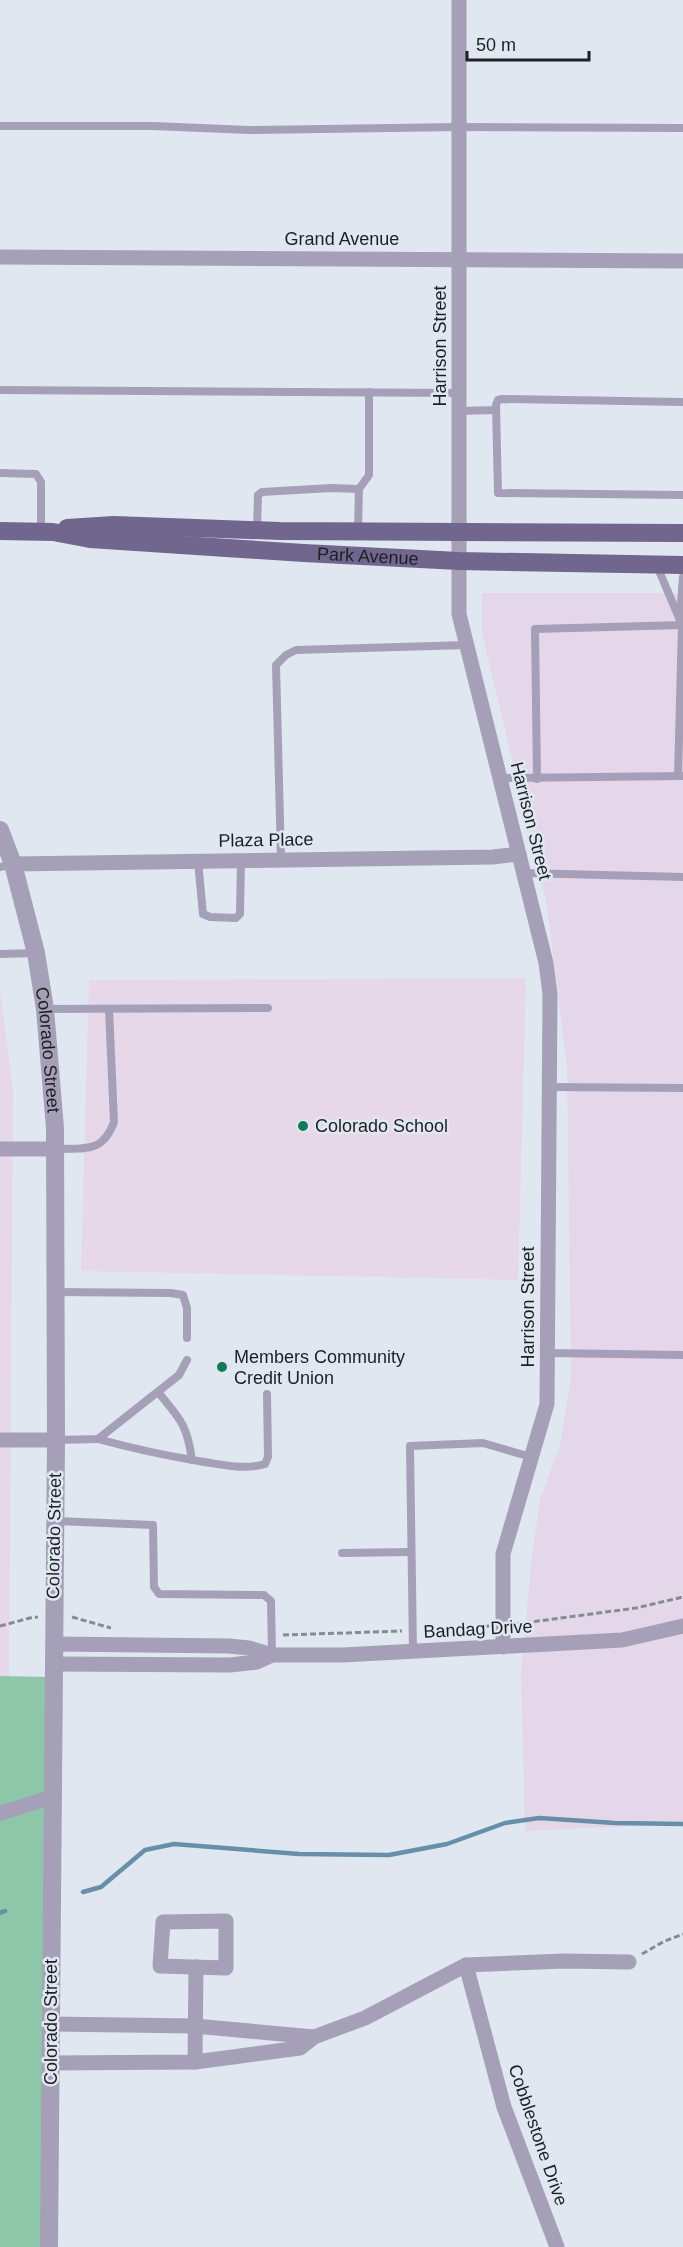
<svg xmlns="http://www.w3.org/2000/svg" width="683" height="2247" font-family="Helvetica,sans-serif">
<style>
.commercial{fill:#e5d7ea}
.education{fill:#e6d7e9}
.green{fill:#8ec6a9}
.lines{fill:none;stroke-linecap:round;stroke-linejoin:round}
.stream{stroke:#678fa7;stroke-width:4.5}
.path{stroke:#868b92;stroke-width:3;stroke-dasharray:6 3;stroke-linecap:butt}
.service{stroke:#a5a0b7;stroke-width:8}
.minor{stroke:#a5a0b7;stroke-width:15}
.tertiary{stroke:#a5a0b7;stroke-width:18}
.primary{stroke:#70668e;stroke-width:18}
.poi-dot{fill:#117b56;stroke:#e0e7f1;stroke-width:2}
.labels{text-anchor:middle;stroke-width:5;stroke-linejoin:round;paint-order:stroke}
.street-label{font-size:18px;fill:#1d2023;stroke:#e0e7f1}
.poi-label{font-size:18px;fill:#1d2023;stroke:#e0e7f1;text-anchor:start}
</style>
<rect width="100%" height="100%" fill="#e0e7f1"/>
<!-- commercial -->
<path class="commercial" d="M482 593H683V1824L525 1831 521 1672 531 1564 540 1500 560 1445 571 1378 567 1067 547 906 482 633Z"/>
<!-- education -->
<g class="education">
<path d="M526 978 518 1280 81 1271 89 980Z"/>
<path d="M0 990 13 1089 9 1677 0 1676Z"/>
</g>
<!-- green -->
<path class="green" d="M0 1676 51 1677 49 2247H0Z"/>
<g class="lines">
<!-- stream -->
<g class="stream">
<path d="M83 1892 101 1887 145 1850 174 1844 299 1854 389 1855 447 1844 505 1823 539 1818 615 1823 683 1824"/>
<path d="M0 1913 5 1911"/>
</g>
<!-- path -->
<g class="path">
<path d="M72 1617 111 1628"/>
<path d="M516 1624 636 1608 683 1597"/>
<path d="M0 1626 30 1618 38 1617"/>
<path d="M423 1630 489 1626"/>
<path d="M283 1635 402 1631"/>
<path d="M642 1954 663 1942 683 1934"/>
</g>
<!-- service -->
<g class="service">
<path d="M0 126H153L249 130 459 127 683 128"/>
<path d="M0 390 459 393"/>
<path d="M683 402 502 399 498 400 496 405 498 493 683 495"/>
<path d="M459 411 496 410"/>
<path d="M0 473 36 474 41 482V531"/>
<path d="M359 489 369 475V392"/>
<path d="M257 532 258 495 262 492 331 488 359 489 358 530"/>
<path d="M657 566 682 625 678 776"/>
<path d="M680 616 683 577"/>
<path d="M500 778 682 776"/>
<path d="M537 779 535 629 683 625"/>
<path d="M281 860 276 665 286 655 296 650 467 645"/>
<path d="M198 861 203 914 210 917 236 918 240 914 241 860"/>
<path d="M0 867 13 864"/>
<path d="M523 873 683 877"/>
<path d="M0 954 36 953"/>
<path d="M46 1009 268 1008"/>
<path d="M549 1087 683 1088"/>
<path d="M57 1149C85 1148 103 1153 114 1122L109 1009"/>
<path d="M56 1292 171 1293 183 1295 187 1308V1338"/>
<path d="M548 1353 683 1355"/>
<path d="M158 1392C180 1419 187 1424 192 1460"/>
<path d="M98 1439C134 1449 168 1456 204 1462 224 1465 245 1470 265 1464L268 1457 267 1394"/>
<path d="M56 1440 98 1439 179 1375 187 1360"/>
<path d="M56 1521 153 1525 154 1587 159 1594 264 1595 271 1601 272 1655"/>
<path d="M342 1553 411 1552"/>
<path d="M413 1651 410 1446 483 1443 531 1457"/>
</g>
<!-- minor -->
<g class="minor">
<path d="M459 0V614L546 963 550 994 547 1404 503 1554V1647"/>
<path d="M0 257 683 261"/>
<path d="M13 864 493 857 519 854"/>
<path d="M0 1149H56"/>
<path d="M0 1440H56"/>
<path d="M54 1644 229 1646 249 1648 272 1655H343L622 1640 683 1626"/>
<path d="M53 1664 230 1665 257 1662 272 1655"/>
<path d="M0 1813 53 1797"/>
<path d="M226 1921V1968L160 1966 163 1922Z"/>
<path d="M466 1965 504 2107 557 2247"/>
<path d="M51 2024 195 2026 314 2037"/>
<path d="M195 2062 196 1967"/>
<path d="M50 2063 195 2062 300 2048 314 2037 365 2018 466 1965 564 1961 629 1962"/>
</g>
<!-- tertiary -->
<path class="tertiary" id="s1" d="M0 830 13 864 36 953 45 1009 55 1128 56 1440 49 2247"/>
<!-- primary -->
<g class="primary">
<path d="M67 528 114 525 280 531 683 533"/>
<path id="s2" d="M0 531 53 532 90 539 304 553 459 561 683 565"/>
</g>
</g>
<!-- markers -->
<g class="poi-dot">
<circle cx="303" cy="1126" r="6"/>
<circle cx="222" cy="1367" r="6"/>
</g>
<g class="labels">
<!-- street labels -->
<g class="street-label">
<text x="342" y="245">Grand Avenue</text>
<text transform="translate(440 346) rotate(-90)" y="6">Harrison Street</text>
<text dy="6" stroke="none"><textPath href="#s2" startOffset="369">Park Avenue</textPath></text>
<text transform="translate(531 821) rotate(76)" y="6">Harrison Street</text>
<text transform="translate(266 840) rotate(-1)" y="6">Plaza Place</text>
<text dy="6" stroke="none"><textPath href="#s1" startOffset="226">Colorado Street</textPath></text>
<text transform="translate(528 1307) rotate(-90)" y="6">Harrison Street</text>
<text transform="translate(54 1536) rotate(-89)" y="6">Colorado Street</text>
<text transform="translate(478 1629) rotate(-3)" y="6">Bandag Drive</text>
<text transform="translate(51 2022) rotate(-90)" y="6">Colorado Street</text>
<text transform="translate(538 2135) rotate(71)" y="6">Cobblestone Drive</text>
</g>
<!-- poi labels -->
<g class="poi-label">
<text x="315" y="1132">Colorado School</text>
<text x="234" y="1363">Members Community<tspan x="234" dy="21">Credit Union</tspan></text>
</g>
</g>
<!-- scale -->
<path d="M467 51v9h122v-9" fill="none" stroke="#1d2023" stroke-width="3"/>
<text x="476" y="51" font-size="18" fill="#1d2023" stroke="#e0e7f1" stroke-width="4.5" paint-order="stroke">50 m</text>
</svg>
